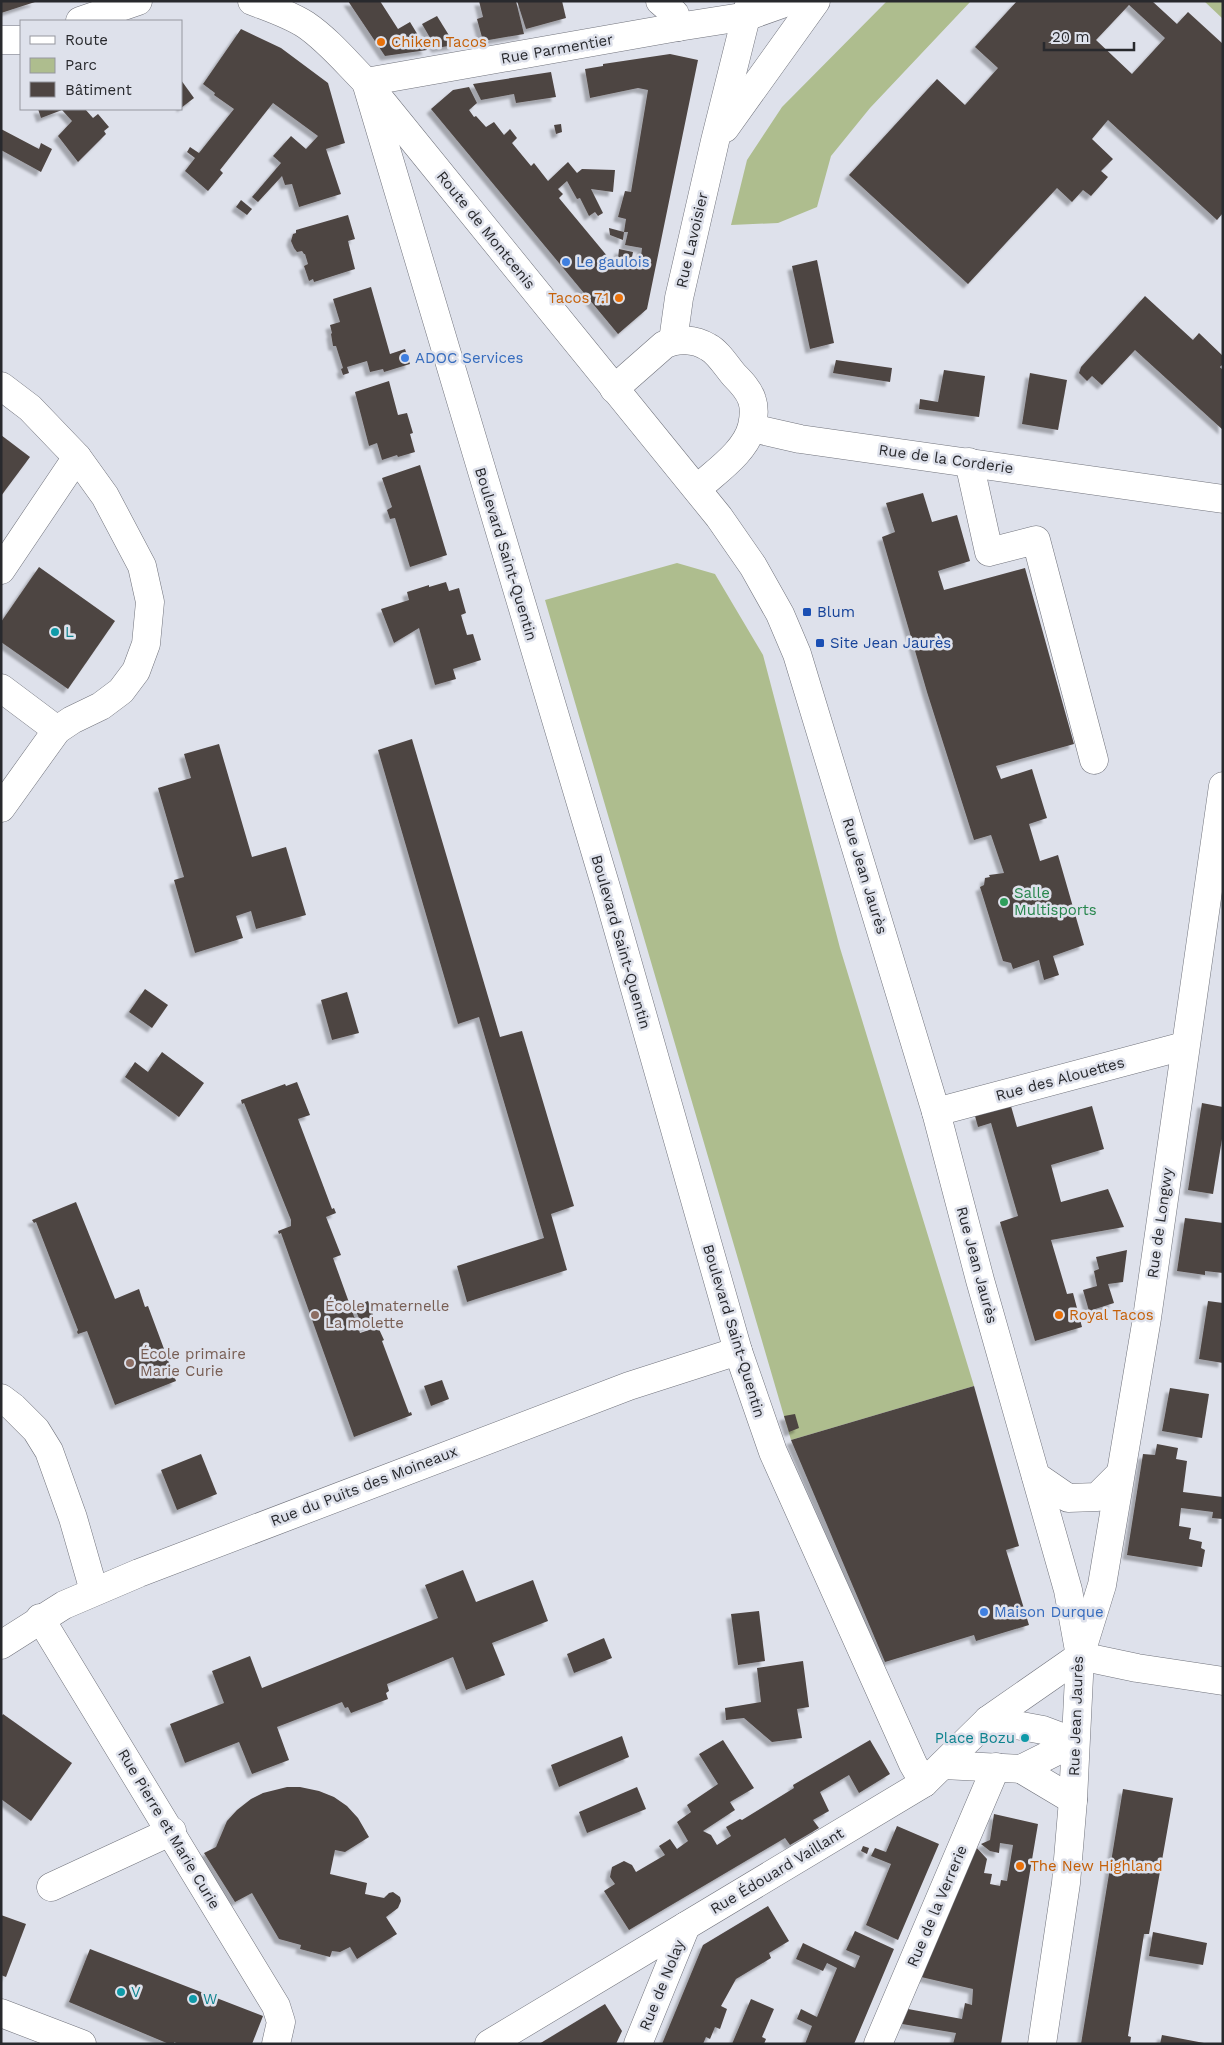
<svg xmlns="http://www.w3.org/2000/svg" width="1224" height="2045" font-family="'Work Sans',sans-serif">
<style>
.green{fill:#aebd8e}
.building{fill:#4e4542;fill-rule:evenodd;filter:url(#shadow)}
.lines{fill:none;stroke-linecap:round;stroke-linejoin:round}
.minor-casing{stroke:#71737c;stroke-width:29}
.major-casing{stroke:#71737c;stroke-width:29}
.minor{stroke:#fff;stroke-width:28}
.major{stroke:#fff;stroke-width:28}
.food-dot{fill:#e8710a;stroke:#dee1eb;stroke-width:2}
.shop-dot{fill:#3f7fe0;stroke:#dee1eb;stroke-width:2}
.transit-dot{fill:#1a4fb4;stroke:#dee1eb;stroke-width:2}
.culture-dot{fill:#0f9aa8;stroke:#dee1eb;stroke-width:2}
.leisure-dot{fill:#2e9e5b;stroke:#dee1eb;stroke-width:2}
.education-dot{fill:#8d6e63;stroke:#dee1eb;stroke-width:2}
.labels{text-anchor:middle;stroke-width:5;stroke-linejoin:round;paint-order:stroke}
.food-label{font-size:15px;fill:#c56008;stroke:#dee1eb;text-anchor:start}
.street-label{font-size:15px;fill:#28292d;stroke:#dee1eb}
.shop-label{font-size:15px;fill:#366cbe;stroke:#dee1eb;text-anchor:start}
.transit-label{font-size:15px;fill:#164399;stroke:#dee1eb;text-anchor:start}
.culture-label{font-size:15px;fill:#0d838f;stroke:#dee1eb;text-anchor:start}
.leisure-label{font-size:15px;fill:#27864d;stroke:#dee1eb;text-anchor:start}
.education-label{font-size:15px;fill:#785e54;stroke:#dee1eb;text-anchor:start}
</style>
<defs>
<filter id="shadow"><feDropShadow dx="-4.5" dy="4.5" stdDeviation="1" flood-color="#0004"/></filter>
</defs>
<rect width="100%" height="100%" fill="#dee1eb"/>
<!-- green -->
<g class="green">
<path d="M887 1H971L870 108 831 156 817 207 778 223 731 225 747 160 782 107Z"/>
<path d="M1204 1H1223V19Z"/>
<path d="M677 563 715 574 763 655 840 948 974 1386 791 1440 545 600Z"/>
</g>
<!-- building -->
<g class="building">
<path d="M1 1H35V2L1 13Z"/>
<path d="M348 1H380L398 29 410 22 427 50 385 56Z"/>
<path d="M479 1H516L524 34 483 41 477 19 483 17Z"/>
<path d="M517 1H562L566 18 526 29Z"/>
<path d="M1017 1H1152L1177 24 1188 12 1223 44V213L1217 220 1108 120 1092 139 1113 159 1101 171 1108 177 1091 196 1083 190 1072 202 1057 188 968 284 849 175 937 79 965 105 998 68 975 47ZM1129 5 1165 38 1132 74 1096 40Z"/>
<path d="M437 16 455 45 436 48 422 24Z"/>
<path d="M241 29 281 48 328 83 345 143 326 149 341 194 299 207 292 184 285 185 282 176 258 202 252 197 281 163 273 156 291 136 306 149 318 136 273 103 220 170 223 173 208 191 185 171 195 158 187 152 190 147 199 153 234 109 214 95 215 93 203 84Z"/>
<path d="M670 54 698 60 647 309 618 334 431 109 453 90 469 87 477 103 469 110 474 117 476 116 486 127 494 122 504 135 510 129 517 138 512 143 531 166 534 163 548 181 568 162 577 173 582 169 615 170 613 192 591 189 603 213 598 216 595 212 589 216 580 198 577 199 567 181 558 189 563 194 559 198 613 263 618 259 619 249 633 252 631 262 640 264 642 248 625 245 628 232H624L623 240 610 235 609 228 624 232 626 219 618 217 625 191 631 192 648 90 638 88 590 98 585 69 603 66V64Z"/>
<path d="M551 72 556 97 516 103 514 94 481 100 473 84Z"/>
<path d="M181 80 194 98 181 108Z"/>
<path d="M38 109H85L93 118 98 114 109 127 104 131 106 134 78 162 58 136 72 121 62 110 41 118Z"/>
<path d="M561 124 562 132 556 134 554 125Z"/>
<path d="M1 129 39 149 41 143 52 149 41 172 1 150Z"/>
<path d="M241 200 252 209 247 215 236 207Z"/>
<path d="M348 215 355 239 348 241 355 269 314 282 313 279 309 281 304 266 308 264 305 254H304L302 251 297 252 294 248 291 241 293 234 296 233V230Z"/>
<path d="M817 260 834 343 810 349 792 266Z"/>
<path d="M371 287 390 354 405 349 410 364 384 372 383 369 370 372 367 361 347 367 349 373 343 375 341 369 343 368 336 346H333L331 334 332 333 330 325 340 322 333 299Z"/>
<path d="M1145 296 1193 340 1199 333 1223 356V364L1220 367 1223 370V430L1135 350 1102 385 1092 376 1087 381 1079 373 1081 367Z"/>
<path d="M836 360 892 368 890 382 833 373Z"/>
<path d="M944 370 985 376 979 417 919 409 920 399 938 402Z"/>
<path d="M1030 373 1067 380 1058 430 1022 424Z"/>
<path d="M389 381 398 415 407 413 413 433 410 434 415 452 398 457 397 455 382 460 377 443 369 446 355 392Z"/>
<path d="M1 435 30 457 1 496Z"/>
<path d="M420 465 447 555 410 567 395 518 390 519 387 510 392 507 382 478Z"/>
<path d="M923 493 932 522 957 515 970 561 938 571 944 590 1025 568 1074 744 996 766 1001 779 1032 769 1047 818 1029 824 1040 861 1058 855 1084 945 1053 956 1059 975 1044 980 1039 960 1013 969 1011 963 1003 961 980 887 984 885 985 878 990 877 989 875 1004 873 991 835 974 840 927 692 882 537 895 532 886 503Z"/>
<path d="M39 567 115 621 68 689 1 642V622Z"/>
<path d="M446 582 449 591 459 588 466 613 461 615 467 635 473 634 481 660 453 669 456 679 435 685 419 628 394 643 381 609 409 600 407 592 429 585V587Z"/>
<path d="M412 739 500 1037 522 1031 574 1206 551 1214 567 1270 467 1302 457 1266 544 1238 479 1017 458 1024 378 750Z"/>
<path d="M219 744 252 857 286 847 306 915 256 929 251 911 236 916 243 938 195 953 174 880 184 877 158 788 191 778 184 754Z"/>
<path d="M145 989 168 1005 152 1028 129 1012Z"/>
<path d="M347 992 359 1033 332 1040 321 1000Z"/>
<path d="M162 1052 204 1083 179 1117 125 1077 135 1062 148 1072Z"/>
<path d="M297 1082 310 1115 298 1119 332 1209 334 1208 336 1213 326 1217 341 1255 333 1258 360 1333 378 1327 384 1340 382 1341 409 1413 411 1412 412 1415 354 1437 281 1233 279 1234 278 1231 291 1226V1220L244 1103 242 1104 241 1100 285 1084 286 1086Z"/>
<path d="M1202 1103 1223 1107V1133L1213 1194 1188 1190Z"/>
<path d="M1011 1106 1017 1127 1092 1106 1104 1149 1051 1165 1061 1202 1108 1189 1124 1227 1051 1240 1067 1294 1073 1293 1082 1327 1035 1341 1000 1222 1018 1216 991 1123 978 1127 975 1116Z"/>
<path d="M76 1202 115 1299 139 1289 145 1307 148 1306 176 1381 115 1405 87 1331 78 1334 77 1332 78 1330 36 1222 34 1223 32 1220Z"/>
<path d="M1185 1218 1223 1223V1273L1205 1271V1275L1177 1271Z"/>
<path d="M1127 1250 1123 1282 1108 1284 1114 1303 1089 1311 1083 1290 1097 1286 1094 1271 1099 1269 1096 1257Z"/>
<path d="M368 1301 376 1323 363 1328 354 1306Z"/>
<path d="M1208 1301 1223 1303V1363L1199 1359Z"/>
<path d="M442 1380 449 1399 431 1406 424 1386Z"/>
<path d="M974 1386 1019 1546 1006 1550 1029 1625 976 1641 974 1635 885 1662 791 1440Z"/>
<path d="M1170 1388 1209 1394 1202 1438 1162 1431Z"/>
<path d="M795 1414 799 1428 789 1432 784 1416Z"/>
<path d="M1157 1444 1178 1448 1176 1459 1187 1461 1183 1492 1223 1497V1519L1212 1518 1213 1512 1181 1508 1179 1526 1191 1528 1189 1539 1202 1542 1201 1548 1205 1550 1202 1567 1127 1555 1143 1454 1155 1455Z"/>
<path d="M201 1454 217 1494 177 1510 161 1470Z"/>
<path d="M463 1570 476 1602 533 1580 548 1621 492 1643 505 1675 466 1690 453 1657 387 1684 389 1691 386 1693 388 1699 351 1713 348 1707 345 1708 342 1702 277 1727 289 1760 252 1774 239 1742 185 1763 170 1724 224 1703 212 1671 250 1656 262 1688 438 1618 425 1585Z"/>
<path d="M759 1611 765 1661 738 1665 731 1614Z"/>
<path d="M604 1638 612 1658 574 1673 567 1654Z"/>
<path d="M803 1661 809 1707 797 1709 802 1738 772 1742 744 1718 726 1720 725 1708 761 1702 757 1668Z"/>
<path d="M3 1714 72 1763 31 1821 1 1799V1717Z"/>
<path d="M622 1736 629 1757 559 1787 551 1765Z"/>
<path d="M723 1740 754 1788 730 1802 735 1810 703 1831 711 1835 717 1845 731 1836 726 1827 740 1819 742 1820 794 1788 793 1785 870 1740 890 1774 859 1793 849 1775 820 1792 829 1811 813 1820 819 1828 790 1845 785 1838 629 1930 604 1891 615 1884 610 1877 612 1867 624 1861 632 1865 636 1872 665 1855 659 1846 670 1839 677 1849 688 1841 677 1822 691 1812 687 1805 718 1784 699 1754Z"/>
<path d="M287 1787H300L319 1791 334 1797 347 1806 358 1818 369 1837 345 1852 335 1850 330 1874 367 1883 365 1894 384 1898 389 1893 393 1892 400 1897 401 1901 398 1908 386 1917 397 1934 357 1959 350 1947 340 1952 332 1951 330 1957 300 1949 301 1945 279 1939 252 1893 235 1902 204 1853 216 1847 227 1821 237 1810 251 1799 263 1793Z"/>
<path d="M637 1787 646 1809 587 1833 579 1812Z"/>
<path d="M1123 1789 1173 1798 1149 1934H1144L1128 2036 1131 2037 1130 2044H1081Z"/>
<path d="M994 1814 1038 1824 1001 2044H953L956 2033 902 2024 908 2009 962 2019 965 2003 972 2005 973 1989 921 1977 976 1847 987 1859 984 1873 992 1874 990 1884 1000 1886 1001 1880 1007 1881 1013 1845 1000 1843 999 1853 990 1851 981 1844 990 1840Z"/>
<path d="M897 1826 939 1844 898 1940 866 1925 891 1864 871 1856 875 1848 886 1852Z"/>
<path d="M863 1846 869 1848 867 1854 861 1851Z"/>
<path d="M768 1906 789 1941 769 1953 771 1958 736 1979 721 2006 727 2009 720 2029 715 2027 710 2039 706 2037 703 2044H662L703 1945Z"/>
<path d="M1 1915 26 1924 6 1977 1 1975Z"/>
<path d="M855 1931 894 1949 854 2044H805L812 2026 797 2019 801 2009 817 2017 837 1968 827 1963 823 1971 796 1959 803 1943 855 1968 860 1956 846 1950Z"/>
<path d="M1153 1932 1207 1943 1203 1965 1149 1956Z"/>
<path d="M90 1949 263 2016 252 2044H179L174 2042V2044H169L69 2002Z"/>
<path d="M751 1999 774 2009 762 2037 766 2039 764 2044H732Z"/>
<path d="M605 2004 622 2031 616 2044H539Z"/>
<path d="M1162 2035 1204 2043 1203 2044H1160Z"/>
</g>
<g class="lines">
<!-- minor casing -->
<g class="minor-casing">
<g id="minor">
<path d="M660 1 675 14 678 27"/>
<path d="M790 1 748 16 678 27 366 82 608 894 738 1351 773 1452 913 1764 924 1783"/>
<path d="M725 128 816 1"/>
<path d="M673 341 679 298 715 141 750 1"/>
<path d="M1 386 30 408 77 457 105 496 142 566 150 602 146 644 136 671 121 691 101 706 72 720 57 730 1 808"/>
<path d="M614 389 664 345C677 338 695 339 708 347 718 352 727 367 734 375 741 382 749 390 752 400 755 409 754 417 752 426 746 452 715 472 697 489"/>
<path d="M752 428 800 439 1223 499"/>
<path d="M969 462 989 552 1036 540 1094 760"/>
<path d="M1 570 77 457"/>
<path d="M1 688 57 730"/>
<path d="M936 1112 1184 1046"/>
<path d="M1 1398 13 1407 36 1430 49 1451 73 1518 94 1591"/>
<path d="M1036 1476 1068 1498 1097 1497 1120 1474"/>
<path d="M40 1618 276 2006 281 2022 276 2044"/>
<path d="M1 1645 64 1605 139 1573 629 1386 738 1351"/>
<path d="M1080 1656 1102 1585 1147 1318 1223 786"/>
<path d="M1080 1656 1137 1668 1223 1681"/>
<path d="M988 1720 1043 1730 1075 1742"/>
<path d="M943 1765 1021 1769 1075 1742"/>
<path d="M1021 1769 1073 1800"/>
<path d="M51 1887 172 1831"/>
<path d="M1 2013 82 2044"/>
<path d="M489 2044 924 1783 988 1720 1080 1656"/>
<path d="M638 2044 686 1926"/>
<path d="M878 2044 996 1767"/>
</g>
</g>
<!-- major casing -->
<g class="major-casing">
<g id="major">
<path d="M252 1C270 8 289 14 306 25 328 40 347 63 366 82L719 517 753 566 780 614 797 654 936 1112 980 1280 1068 1590 1080 1656 1073 1800 1066 1883 1042 2044"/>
<path d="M80 21 138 1"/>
<path d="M1 40H21"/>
</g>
</g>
<!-- minor -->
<use href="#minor" class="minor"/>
<!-- major -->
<use href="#major" class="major"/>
</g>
<!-- markers -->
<g class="food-dot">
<circle cx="381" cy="42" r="5"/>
<circle cx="619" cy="298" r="5"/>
<circle cx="1059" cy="1315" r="5"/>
<circle cx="1020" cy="1866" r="5"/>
</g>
<g class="shop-dot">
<circle cx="566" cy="262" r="5"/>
<circle cx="405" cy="358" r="5"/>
<circle cx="984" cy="1612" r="5"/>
</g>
<g class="transit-dot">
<rect x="802" y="607" width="10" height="10" rx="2.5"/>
<rect x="815" y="638" width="10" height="10" rx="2.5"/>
</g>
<g class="culture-dot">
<circle cx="55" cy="632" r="5"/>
<circle cx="1025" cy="1738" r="5"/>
<circle cx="121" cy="1992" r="5"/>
<circle cx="193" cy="1999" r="5"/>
</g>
<circle class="leisure-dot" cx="1004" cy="902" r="5"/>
<g class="education-dot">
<circle cx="315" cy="1315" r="5"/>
<circle cx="130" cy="1363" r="5"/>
</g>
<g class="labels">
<!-- food labels -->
<g class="food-label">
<text x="391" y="47">Chiken Tacos</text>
<text x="609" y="303" text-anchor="end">Tacos 7.1</text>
<text x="1069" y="1320">Royal Tacos</text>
<text x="1030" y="1871">The New Highland</text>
</g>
<!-- street labels -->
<g class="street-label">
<text transform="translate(557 49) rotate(-10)" y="5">Rue Parmentier</text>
<text transform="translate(486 230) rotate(51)" y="5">Route de Montcenis</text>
<text transform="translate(692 240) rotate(-77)" y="5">Rue Lavoisier</text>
<text transform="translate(946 459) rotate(8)" y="5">Rue de la Corderie</text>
<text transform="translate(506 554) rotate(73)" y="5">Boulevard Saint-Quentin</text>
<text transform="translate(865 876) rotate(73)" y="5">Rue Jean Jaurès</text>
<text transform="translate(621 942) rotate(74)" y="5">Boulevard Saint-Quentin</text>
<text transform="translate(1060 1079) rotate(-15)" y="5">Rue des Alouettes</text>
<text transform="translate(1160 1223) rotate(-82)" y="5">Rue de Longwy</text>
<text transform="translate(977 1265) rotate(75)" y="5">Rue Jean Jaurès</text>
<text transform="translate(734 1331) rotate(73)" y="5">Boulevard Saint-Quentin</text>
<text transform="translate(364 1486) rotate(-21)" y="5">Rue du Puits des Moineaux</text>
<text transform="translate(1076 1716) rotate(-88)" y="5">Rue Jean Jaurès</text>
<text transform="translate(169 1829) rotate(59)" y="5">Rue Pierre et Marie Curie</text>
<text transform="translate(777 1871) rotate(-31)" y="5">Rue Édouard Vaillant</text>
<text transform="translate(937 1906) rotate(-67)" y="5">Rue de la Verrerie</text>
<text transform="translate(662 1985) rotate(-68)" y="5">Rue de Nolay</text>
</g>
<!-- shop labels -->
<g class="shop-label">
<text x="576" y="267">Le gaulois</text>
<text x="415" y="363">ADOC Services</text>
<text x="994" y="1617">Maison Durque</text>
</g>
<!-- transit labels -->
<g class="transit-label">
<text x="817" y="617">Blum</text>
<text x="830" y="648">Site Jean Jaurès</text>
</g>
<!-- culture labels -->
<g class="culture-label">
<text x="65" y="637">L</text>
<text x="1015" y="1743" text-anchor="end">Place Bozu</text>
<text x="131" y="1997">V</text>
<text x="203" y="2004">W</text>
</g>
<!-- leisure labels -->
<g class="leisure-label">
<text x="1014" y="898">Salle<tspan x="1014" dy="17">Multisports</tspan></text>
</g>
<!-- education labels -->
<g class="education-label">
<text x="325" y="1311">École maternelle<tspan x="325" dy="17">La molette</tspan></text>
<text x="140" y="1359">École primaire<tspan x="140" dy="17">Marie Curie</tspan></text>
</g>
</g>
<!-- border -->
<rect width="1224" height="2045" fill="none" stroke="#28292d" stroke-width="5"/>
<!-- legend -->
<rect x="20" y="20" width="162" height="90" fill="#dee1eb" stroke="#95979f"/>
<rect x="30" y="36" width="25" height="8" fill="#ffffff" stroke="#95979f"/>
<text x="65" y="45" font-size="15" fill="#28292d">Route</text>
<rect x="30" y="58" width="25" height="15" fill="#aebd8e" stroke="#95979f"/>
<text x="65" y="70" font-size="15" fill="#28292d">Parc</text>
<rect x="30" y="82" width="25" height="15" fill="#4e4542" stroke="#95979f"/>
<text x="65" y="95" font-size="15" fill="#28292d">Bâtiment</text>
<!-- scale -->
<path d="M1044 42v8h90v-8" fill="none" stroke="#28292d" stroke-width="2.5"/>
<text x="1052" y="42" font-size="15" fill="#28292d" stroke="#dee1eb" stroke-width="4" paint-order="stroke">20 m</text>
</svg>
